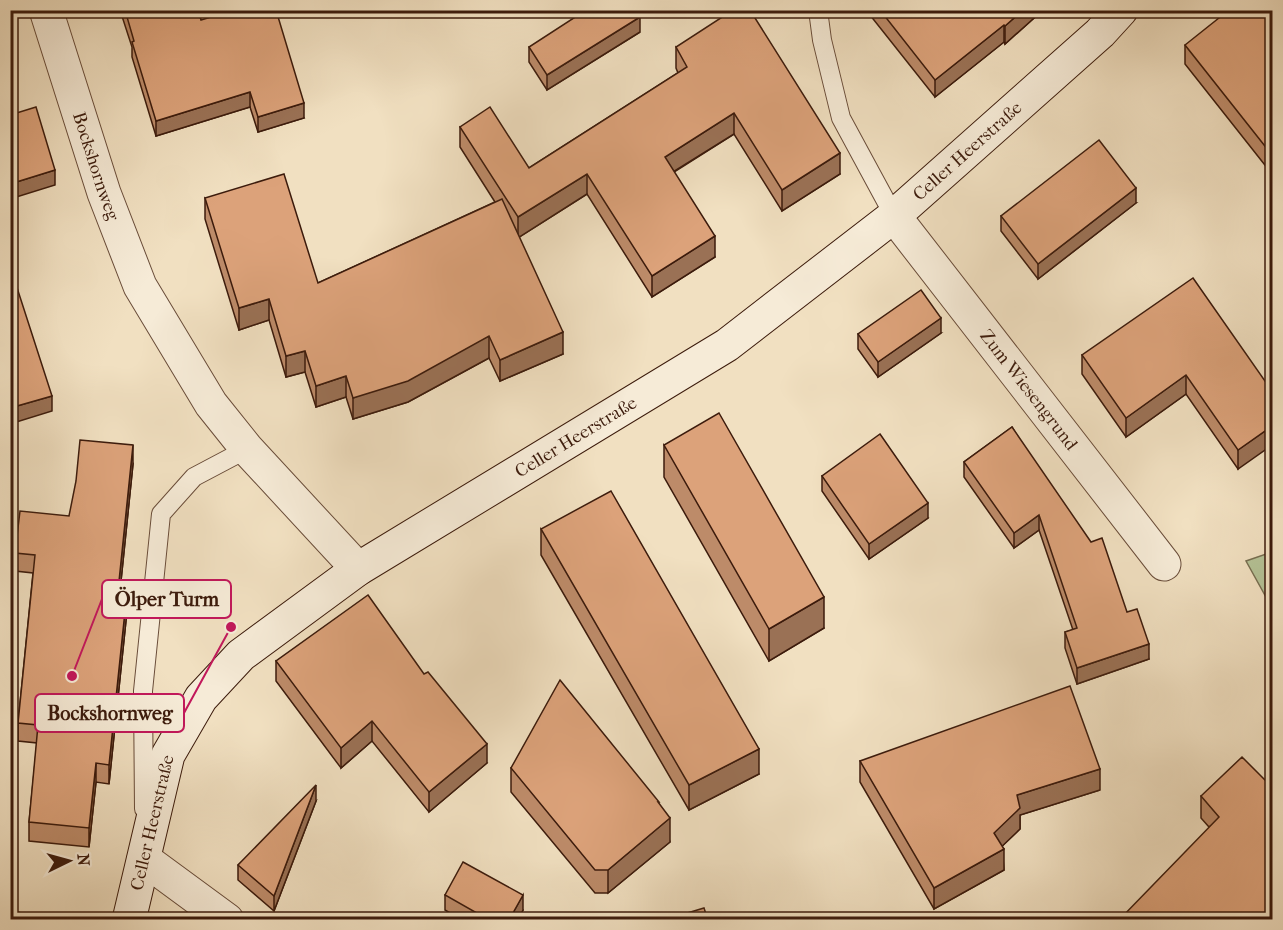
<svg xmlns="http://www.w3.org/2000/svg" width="1283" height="930" font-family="'IM FELL French Canon',serif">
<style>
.green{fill:#b5c397;stroke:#786f52;stroke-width:1.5}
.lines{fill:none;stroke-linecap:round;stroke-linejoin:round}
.lane-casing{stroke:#694c39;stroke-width:20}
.street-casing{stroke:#694c39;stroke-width:35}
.secondary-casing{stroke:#3c1b0c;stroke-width:35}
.lane{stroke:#f6ebd7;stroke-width:18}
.street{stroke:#f6ebd7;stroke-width:33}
.secondary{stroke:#f6ebd7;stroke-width:33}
.wall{fill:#bd8b69;stroke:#3c1b0c;stroke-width:1.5}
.shaded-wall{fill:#9a7155;stroke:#3c1b0c;stroke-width:1.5}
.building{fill:#dca27a;stroke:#3c1b0c;stroke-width:1.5}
.labels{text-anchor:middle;stroke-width:4.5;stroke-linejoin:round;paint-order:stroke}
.street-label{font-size:18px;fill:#3c1b0c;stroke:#f6ebd7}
.leader{fill:none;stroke:#c2185b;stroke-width:2}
.callout-dot{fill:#c2185b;stroke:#f6ebd7;stroke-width:2}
.callout{fill:#f6ebd7;stroke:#c2185b;stroke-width:2}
.callout-label{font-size:20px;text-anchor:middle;font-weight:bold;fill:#3c1b0c}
</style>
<rect width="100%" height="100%" fill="#f1e0c1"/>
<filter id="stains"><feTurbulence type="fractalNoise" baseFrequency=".00333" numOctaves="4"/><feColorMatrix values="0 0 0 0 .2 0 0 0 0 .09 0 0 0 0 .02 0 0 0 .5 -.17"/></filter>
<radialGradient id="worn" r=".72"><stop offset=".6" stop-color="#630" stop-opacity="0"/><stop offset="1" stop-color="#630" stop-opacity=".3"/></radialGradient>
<!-- green -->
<path class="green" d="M1272 552V608L1246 561Z"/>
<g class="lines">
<!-- lane casing -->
<g class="lane-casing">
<g id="lane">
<path d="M818 10 822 40 841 118 894 216"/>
<path d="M144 809 143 691 161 514 194 477 247 449"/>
</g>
</g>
<!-- street casing -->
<g class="street-casing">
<g id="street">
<path id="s1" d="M46 10 104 193 140 286 211 404 247 449 358 569"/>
<path id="s2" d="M894 216 1164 564"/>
<path d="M144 859 227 920"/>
</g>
</g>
<!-- secondary casing -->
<g class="secondary-casing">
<g id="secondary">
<path id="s3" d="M129 920 168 755 201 698 241 655 358 569 727 345 894 216 1100 33 1121 10"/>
</g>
</g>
<!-- lane -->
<use href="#lane" class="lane"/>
<!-- street -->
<use href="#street" class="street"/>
<!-- secondary -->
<use href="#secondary" class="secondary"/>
</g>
<!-- wall -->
<g class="wall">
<path d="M120 10H198L201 20 304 118 258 132 250 107 156 136 132 57V47Z"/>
<path d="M866 10H1043L1005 44 1004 42 935 97Z"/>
<path d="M1272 10V174L1185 64V45Z"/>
<path d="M640 32 547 90 529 62V47Z"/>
<path d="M676 47 840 174 782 211 734 134 674 172 715 257 652 297 587 194 519 237 563 354 500 381 489 358 408 402 353 419 346 397 316 407 305 372 286 377 269 320 239 330 205 219V198L318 283 495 202 460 147V127L529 168 678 73 676 68Z"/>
<path d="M1136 203 1038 279 1001 231V216Z"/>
<path d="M941 333 878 377 858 349V334Z"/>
<path d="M1082 355 1272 391 1238 469 1186 394 1126 437 1082 374Z"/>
<path d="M1012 427 1127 612 1149 659 1077 684 1065 648V632L1073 630 1039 530 1014 548 964 477V462Z"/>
<path d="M664 445 824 628 769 661 664 477Z"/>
<path d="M133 464 120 591 127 611 109 784 96 782 89 847 29 841V822L37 743 18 741V723L33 573 15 571V553L69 516Z"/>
<path d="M822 476 928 518 869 559 822 491Z"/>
<path d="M541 529 759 774 689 810 541 555Z"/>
<path d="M276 661 487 763 429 812 372 741 341 768 276 681Z"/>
<path d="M860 761 1100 790 1020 815V829L1002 846 1004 870 934 909 860 782Z"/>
<path d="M511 768 659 804 670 842 608 893H595L511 792Z"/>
<path d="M1272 787 1209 827 1201 818V796Z"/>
<path d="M316 801 274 911 238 880V865Z"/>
<path d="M445 895 523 910 518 920H462L445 910Z"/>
</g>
<!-- shaded-wall -->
<g class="shaded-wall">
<path d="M1023 10H1043L1005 44V26Z"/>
<path d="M640 17V32L547 90V75Z"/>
<path d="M1004 25V42L935 97V80Z"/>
<path d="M250 92V107L156 136V121Z"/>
<path d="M304 103V118L258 132V117Z"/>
<path d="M734 113V134L665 177V157Z"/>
<path d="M840 153V174L782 211V190Z"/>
<path d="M55 170V185L10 199V184Z"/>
<path d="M587 174V194L518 238V217Z"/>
<path d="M1136 188V203L1038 279V264Z"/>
<path d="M715 236V257L652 297V276Z"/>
<path d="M269 299V320L239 330V308Z"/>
<path d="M941 318V333L878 377V362Z"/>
<path d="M563 332V354L500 381V360Z"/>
<path d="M489 336V358L408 402 353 419V398Z"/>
<path d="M305 351V372L286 377V356Z"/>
<path d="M1186 375V394L1126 437V418Z"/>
<path d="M346 376V397L316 407V386Z"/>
<path d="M52 396V411L10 424V408Z"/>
<path d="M1272 426V445L1238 469V450Z"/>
<path d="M133 445V464L118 610V591Z"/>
<path d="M928 503V518L869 559V544Z"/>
<path d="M1039 515V530L1014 548V533Z"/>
<path d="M127 592V611L109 784V765Z"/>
<path d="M824 597V628L769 661V629Z"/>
<path d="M1149 644V659L1077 684V668Z"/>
<path d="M372 721V741L341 768V748Z"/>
<path d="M487 744V763L429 812V792Z"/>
<path d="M759 749V774L689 810V785Z"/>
<path d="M96 763V782L89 847V828Z"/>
<path d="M1100 769V790L1020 815V829L994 854V833L1017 795Z"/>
<path d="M316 785V801L274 911V896Z"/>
<path d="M670 818V842L608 893V870Z"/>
<path d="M1004 849V870L934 909V888Z"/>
<path d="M523 895V910L518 920H509Z"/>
</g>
<!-- building -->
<g class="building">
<path d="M125 10H198L201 20 234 10H276L304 103 258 117 250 92 156 121 132 42 134 41Z"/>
<path d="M586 10H636L640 17 547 75 529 47Z"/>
<path d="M733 10H750L840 153 782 190 734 113 665 157 715 236 652 276 587 174 518 217 460 127 490 107 529 168 687 67 676 47Z"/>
<path d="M880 10H1023L1005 26 1004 25 935 80Z"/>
<path d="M1229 10H1272V155L1185 45Z"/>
<path d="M36 107 55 170 10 184V115Z"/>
<path d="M1099 140 1136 188 1038 264 1001 216Z"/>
<path d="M284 174 318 283 502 199 563 332 500 360 489 336 408 381 353 398 346 376 316 386 305 351 286 356 269 299 239 308 205 198Z"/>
<path d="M10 266 52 396 10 408Z"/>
<path d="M1193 278 1272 391V426L1238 450 1186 375 1126 418 1082 355Z"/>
<path d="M921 290 941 318 878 362 858 334Z"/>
<path d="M719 413 824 597 769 629 664 445Z"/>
<path d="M1012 427 1091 542 1102 538 1127 612 1137 609 1149 644 1077 668 1065 632 1077 628 1039 515 1014 533 964 462Z"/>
<path d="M880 434 928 503 869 544 822 476Z"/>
<path d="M80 440 133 445 118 591 127 592 109 765 96 763 89 828 29 822 38 725 18 723 35 555 15 553 20 511 69 516 76 481Z"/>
<path d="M611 491 759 749 689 785 541 529Z"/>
<path d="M368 595 424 674 428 672 487 744 429 792 372 721 341 748 276 661Z"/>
<path d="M560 680 659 802H658L670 818 608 870H595L511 768Z"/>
<path d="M1070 686 1100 769 1017 795 1020 808 994 833 1004 849 934 888 860 761Z"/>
<path d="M1242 757 1272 787V920H1119L1219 817 1201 796Z"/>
<path d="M316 785 274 896 238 865Z"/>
<path d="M463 862 523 895 509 920H489L445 895Z"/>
<path d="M704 908 708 920H664Z"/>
<path d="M10 909 32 917 31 920H10Z"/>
</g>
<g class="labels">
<!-- street labels -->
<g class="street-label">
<text dy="6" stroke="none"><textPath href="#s3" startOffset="1180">Celler Heerstraße</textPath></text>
<text dy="6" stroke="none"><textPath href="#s1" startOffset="164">Bockshornweg</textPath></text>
<text dy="6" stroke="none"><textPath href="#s2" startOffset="220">Zum Wiesengrund</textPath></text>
<text dy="6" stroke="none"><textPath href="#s3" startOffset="694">Celler Heerstraße</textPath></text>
<text dy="6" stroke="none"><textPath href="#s3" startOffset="100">Celler Heerstraße</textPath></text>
</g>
</g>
<!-- callouts -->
<path class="leader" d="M72 676L102 599M231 627L184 713"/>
<g class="callout-dot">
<circle cx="72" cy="676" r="6"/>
<circle cx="231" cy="627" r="6"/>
</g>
<g class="callout">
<rect x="102" y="580" width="129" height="38" rx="6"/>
<rect x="35" y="694" width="149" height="38" rx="6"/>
</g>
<g class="callout-label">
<text x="167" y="606">Ölper Turm</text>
<text x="110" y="720">Bockshornweg</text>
</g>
<!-- margin -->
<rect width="1283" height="930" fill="none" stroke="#f1e0c1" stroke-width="36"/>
<rect x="12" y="12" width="1259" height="906" fill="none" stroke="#3c1b0c" stroke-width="3"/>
<rect x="18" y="18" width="1247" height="894" fill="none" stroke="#3c1b0c" stroke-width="1.5"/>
<!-- north arrow -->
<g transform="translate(69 861) rotate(85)" stroke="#f6ebd7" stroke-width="4.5" paint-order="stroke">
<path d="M0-4.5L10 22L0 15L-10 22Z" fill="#3c1b0c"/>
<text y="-9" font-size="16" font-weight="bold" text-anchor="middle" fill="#3c1b0c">N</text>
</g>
<rect width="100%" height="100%" filter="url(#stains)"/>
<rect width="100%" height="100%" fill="url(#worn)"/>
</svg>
